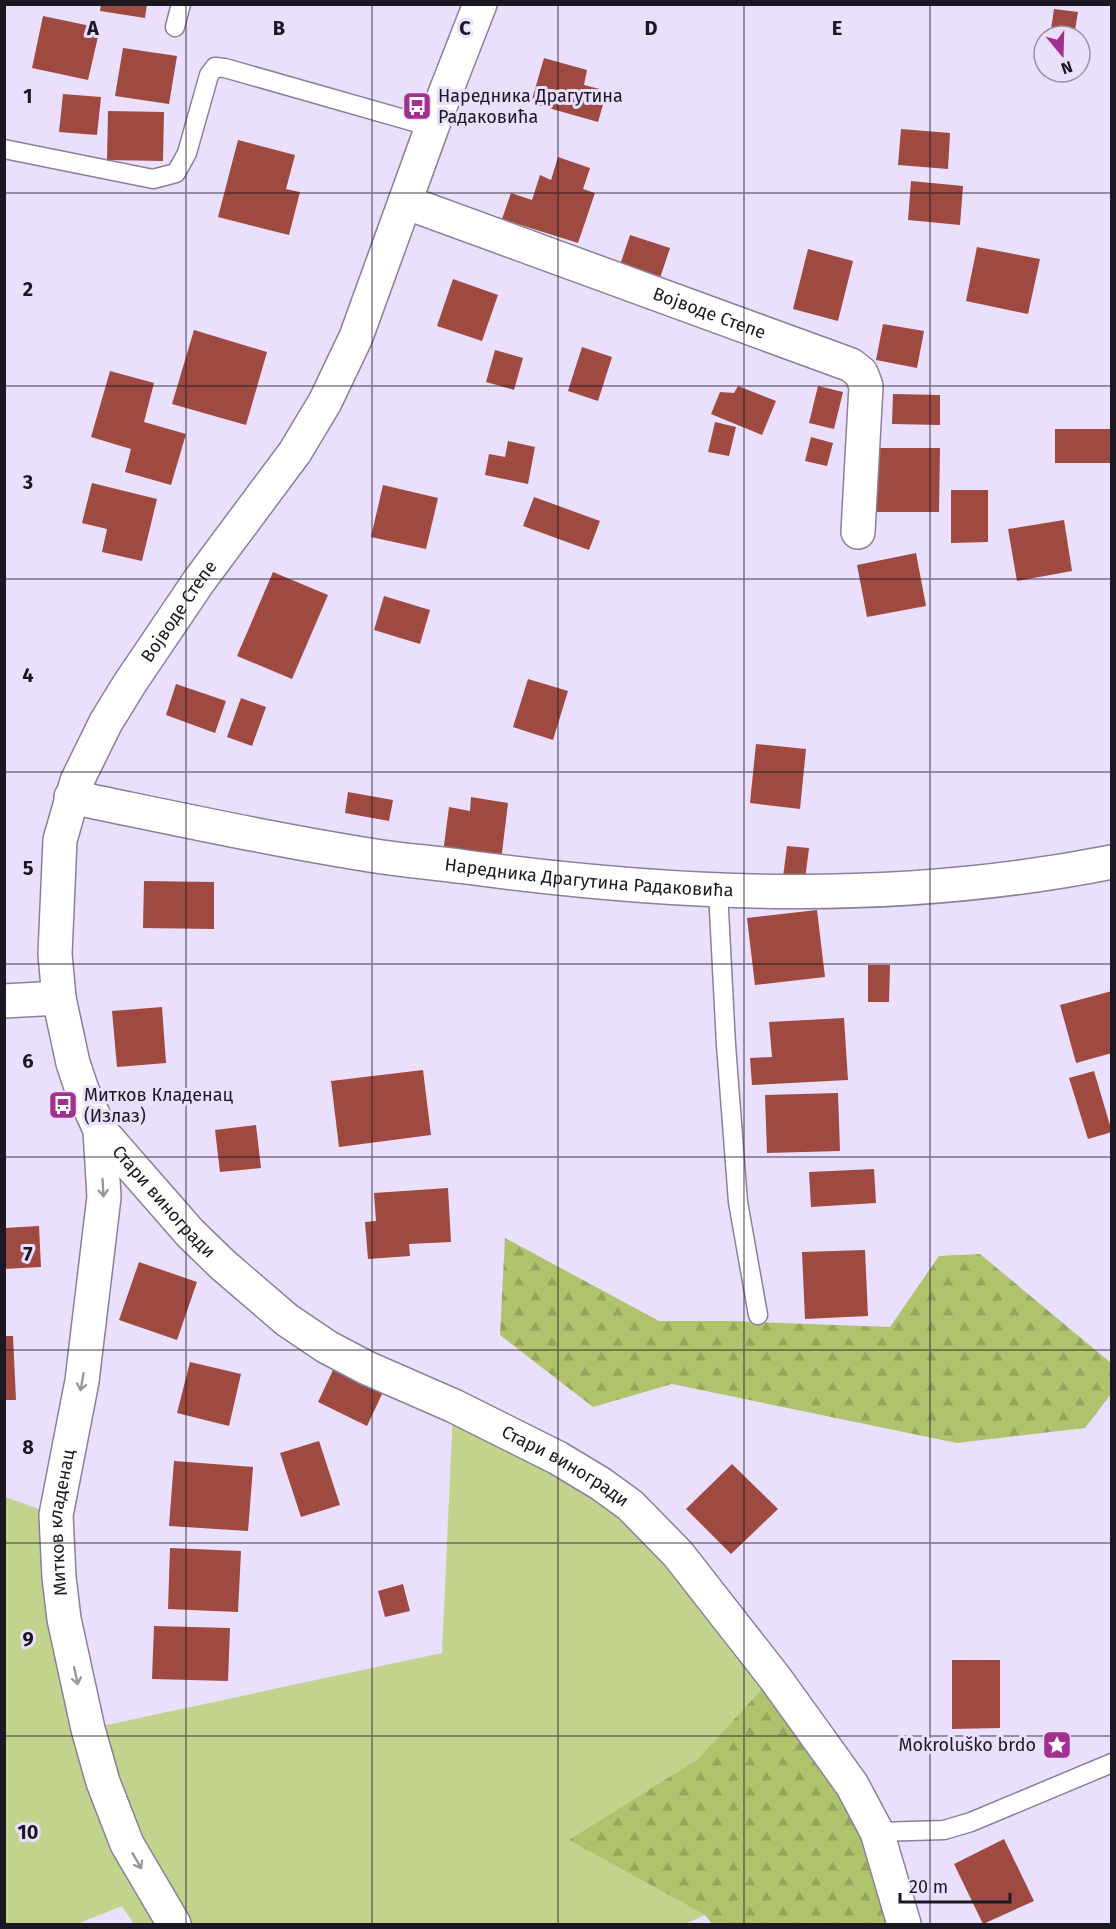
<svg xmlns="http://www.w3.org/2000/svg" width="1116" height="1929" font-family="'Fira Sans',sans-serif">
<style>
.green{fill:#c1d38c}
.forest{fill:url(#forest-firs)}
.building{fill:#9f4a40}
.lines{fill:none;stroke-linecap:round;stroke-linejoin:round}
.service-casing{stroke:#8a809a;stroke-width:21}
.minor-casing{stroke:#8a809a;stroke-width:36}
.tertiary-casing{stroke:#8a809a;stroke-width:36}
.service{stroke:#fff;stroke-width:18}
.minor{stroke:#fff;stroke-width:33}
.tertiary{stroke:#fff;stroke-width:33}
.oneway{stroke:#99979c}
.grid{fill:none;stroke:#1c1822;stroke-width:1.5;stroke-opacity:0.55}
.labels{text-anchor:middle;stroke-width:6;stroke-linejoin:round;paint-order:stroke}
.poi-label{font-size:18px;fill:#1c1822;stroke:#eadffc;text-anchor:start}
.street-label{font-size:18px;fill:#1c1822;stroke:#eadffc}
.grid-label{font-size:20px;text-anchor:middle;font-weight:bold;fill:#1c1822;stroke:#eadffc;stroke-width:6;stroke-linejoin:round;paint-order:stroke}
</style>
<defs>
<pattern id="forest-firs" width="22" height="20" patternUnits="userSpaceOnUse" patternTransform="scale(1.5)"><rect width="22" height="20" fill="#aec36c"/><path d="M5 1l3.5 6h-7zM16 11l3.5 6h-7z" fill="#95a75d"/></pattern>
</defs>
<rect width="100%" height="100%" fill="#eadffc"/>
<!-- green -->
<path class="green" d="M453 1412 616 1504 770 1680 698 1759 570 1840 705 1915 685 1924H134L122 1906 77 1924H5V1497L56 1515 88 1729 442 1653Z"/>
<!-- forest -->
<g class="forest">
<path d="M505 1238 659 1321H732L890 1327 939 1256 980 1254 1111 1363V1394L1085 1428 957 1443 672 1384 593 1407 500 1335Z"/>
<path d="M770 1680 886 1821 916 1924H712L705 1915 569 1840 698 1759Z"/>
</g>
<!-- building -->
<g class="building">
<path d="M101 4H147L145 18 100 11Z"/>
<path d="M1054 9 1078 12 1074 36H1050Z"/>
<path d="M43 16 100 28 88 80 32 68Z"/>
<path d="M123 48 177 56 169 104 115 96Z"/>
<path d="M544 58 587 70 584 85 607 91 598 122 531 103Z"/>
<path d="M63 94 101 97 97 135 59 132Z"/>
<path d="M108 111 164 112 163 161 107 160Z"/>
<path d="M901 129 950 133 948 169 898 165Z"/>
<path d="M238 140 295 155 286 189 300 192 289 235 218 217Z"/>
<path d="M558 157 590 168 583 189 595 193 578 243 502 219 511 193 532 200 540 175 551 180Z"/>
<path d="M911 181 963 186 960 225 908 220Z"/>
<path d="M630 235 670 248 660 278 620 265Z"/>
<path d="M977 247 1040 259 1028 314 966 301Z"/>
<path d="M808 249 853 261 838 321 793 309Z"/>
<path d="M453 279 498 295 482 341 437 326Z"/>
<path d="M883 324 924 331 917 368 876 360Z"/>
<path d="M194 330 267 352 246 425 172 404Z"/>
<path d="M582 347 612 357 598 401 568 391Z"/>
<path d="M495 350 523 358 514 390 486 382Z"/>
<path d="M110 371 154 383 144 422 186 434 171 485 125 472 131 449 91 437Z"/>
<path d="M738 386 776 401 762 435 711 414 720 392 734 393Z"/>
<path d="M818 386 843 392 834 429 809 423Z"/>
<path d="M893 394 940 395V425L892 424Z"/>
<path d="M715 422 736 427 729 456 708 452Z"/>
<rect x="1055" y="429" width="57" height="34"/>
<path d="M811 437 833 443 827 466 805 461Z"/>
<path d="M508 441 535 447 528 484 485 475 489 454 505 457Z"/>
<path d="M870 448H940L939 512H869Z"/>
<path d="M92 483 157 499 142 561 102 552 107 529 82 523Z"/>
<path d="M383 485 438 498 426 549 371 537Z"/>
<path d="M951 490H988V542L951 543Z"/>
<path d="M534 497 600 521 589 550 523 526Z"/>
<path d="M1064 520 1072 571 1017 581 1008 529Z"/>
<path d="M916 553 926 606 867 617 857 565Z"/>
<path d="M273 572 328 595 292 679 237 656Z"/>
<path d="M384 596 430 610 420 644 374 630Z"/>
<path d="M528 679 568 691 553 740 513 727Z"/>
<path d="M176 684 226 701 215 733 166 715Z"/>
<path d="M241 698 266 707 252 746 227 737Z"/>
<path d="M756 744 806 749 800 809 750 803Z"/>
<path d="M348 792 393 800 389 821 345 813Z"/>
<path d="M471 797 508 803 501 861 443 853 449 807 470 811Z"/>
<path d="M787 846 809 848 805 880 783 877Z"/>
<path d="M144 881 214 882V929L143 928Z"/>
<path d="M817 910 825 977 755 985 747 918Z"/>
<path d="M868 965H890L889 1002H868Z"/>
<path d="M1112 991V1053L1076 1063 1060 1005Z"/>
<path d="M162 1007 166 1063 117 1067 112 1011Z"/>
<path d="M844 1018 848 1080 752 1085 750 1058 772 1057 769 1022Z"/>
<path d="M423 1070 431 1135 339 1147 331 1081Z"/>
<path d="M1094 1071 1112 1132 1088 1139 1069 1078Z"/>
<path d="M838 1093 840 1151 767 1153 765 1095Z"/>
<path d="M256 1125 261 1168 220 1172 215 1130Z"/>
<path d="M874 1169 876 1203 811 1207 809 1172Z"/>
<path d="M448 1188 451 1242 409 1244 410 1256 368 1259 365 1222 376 1221 374 1193Z"/>
<path d="M39 1226 41 1267 4 1269V1228Z"/>
<path d="M865 1250 868 1316 805 1319 802 1252Z"/>
<path d="M139 1262 197 1282 177 1340 119 1320Z"/>
<path d="M4 1336H13L16 1400H4Z"/>
<path d="M190 1362 241 1374 229 1426 177 1413Z"/>
<path d="M334 1368 383 1392 367 1426 318 1402Z"/>
<path d="M319 1441 340 1505 301 1517 280 1453Z"/>
<path d="M174 1461 253 1467 248 1531 169 1526Z"/>
<path d="M732 1464 778 1509 731 1554 686 1509Z"/>
<path d="M170 1548 241 1551 238 1612 168 1609Z"/>
<path d="M403 1584 410 1611 385 1617 378 1591Z"/>
<path d="M154 1626 230 1628 228 1681 152 1679Z"/>
<path d="M952 1660H1000V1728L952 1729Z"/>
<path d="M1004 1839 1034 1901 983 1924 954 1864Z"/>
</g>
<g class="lines">
<!-- service casing -->
<g class="service-casing">
<g id="service">
<path d="M175 27 181 4"/>
<path d="M4 149 153 179 176 173 187 153 209 75 215 67 225 68 432 127"/>
<path d="M718 891 726 1045 738 1202 758 1315"/>
<path d="M877 1832 944 1830 971 1822 1112 1763"/>
</g>
</g>
<!-- minor casing -->
<g class="minor-casing">
<g id="minor">
<path id="s1" d="M405 202 851 365 861 373 866 386 858 532"/>
<path id="s2" d="M71 797C174 818 278 841 382 857 410 861 438 863 466 867 683 896 895 905 1112 862"/>
<path id="s3" d="M100 1130 190 1233 223 1265 287 1320 327 1347 367 1368 454 1406 558 1458 601 1484 630 1505 678 1554 775 1678 852 1785 877 1832 904 1924"/>
</g>
</g>
<!-- tertiary casing -->
<g class="tertiary-casing">
<g id="tertiary">
<path d="M4 1001 59 998"/>
<path id="s4" d="M174 1924 127 1844 103 1782 88 1729 64 1619 59 1577 56 1515 82 1381 104 1197 100 1130 82 1090 73 1063 59 998 55 954 60 840 77 781 106 722 130 683 199 581 295 452 325 402 356 337 432 127 480 4"/>
</g>
</g>
<!-- service -->
<use href="#service" class="service"/>
<!-- minor -->
<use href="#minor" class="minor"/>
<!-- tertiary -->
<use href="#tertiary" class="tertiary"/>
</g>
<!-- one-way arrows -->
<defs><path id="oneway-shaft" d="M-6 0H5M1.5-3L5.5 0L1.5 3" fill="none" stroke-width="1.6" stroke-linecap="round" stroke-linejoin="round" transform="scale(1.5)"/></defs>
<g class="oneway">
<use href="#oneway-shaft" transform="translate(103 1188) rotate(87)"/>
<use href="#oneway-shaft" transform="translate(82 1382) rotate(100)"/>
<use href="#oneway-shaft" transform="translate(76 1676) rotate(78)"/>
<use href="#oneway-shaft" transform="translate(137 1861) rotate(60)"/>
</g>
<!-- grid -->
<path class="grid" d="M186 4V1924M372 4V1924M558 4V1924M744 4V1924M930 4V1924M4 193H1112M4 386H1112M4 579H1112M4 772H1112M4 964H1112M4 1157H1112M4 1350H1112M4 1543H1112M4 1736H1112"/>
<!-- icons -->
<defs>
<g id="bus-square" transform="scale(1.5)"><rect x="-9" y="-9" width="18" height="18" rx="4" fill="#a1318e" stroke="#eadffc"/><path d="M-5-6H5V4H4V6H2V4H-2V6H-4V4H-5ZM-3.5-4V0h7V-4ZM-3.5 1.2v1.5H-2V1.2ZM2 1.2v1.5H3.5V1.2Z" fill="#fff"/></g>
<g id="sight-square" transform="scale(1.5)"><rect x="-9" y="-9" width="18" height="18" rx="4" fill="#a1318e" stroke="#eadffc"/><path d="M0-6L1.8-2.2L6-1.7L2.9 1.2L3.7 5.4L0 3.3L-3.7 5.4L-2.9 1.2L-6-1.7L-1.8-2.2Z" fill="#fff"/></g>
</defs>
<g fill-rule="evenodd">
<use href="#bus-square" x="417" y="106"/>
<use href="#bus-square" x="63" y="1105"/>
<use href="#sight-square" x="1057" y="1745"/>
</g>
<g class="labels">
<!-- poi labels -->
<g class="poi-label">
<text x="438" y="102">Наредника Драгутина<tspan x="438" dy="21">Радаковића</tspan></text>
<text x="84" y="1101">Митков Кладенац<tspan x="84" dy="21">(Излаз)</tspan></text>
<text x="1036" y="1751" text-anchor="end">Mokroluško brdo</text>
</g>
<!-- street labels -->
<g class="street-label">
<text dy="6" stroke="none"><textPath href="#s1" startOffset="324">Војводе Степе</textPath></text>
<text dy="6" stroke="none"><textPath href="#s4" startOffset="1377">Војводе Степе</textPath></text>
<text dy="6" stroke="none"><textPath href="#s2" startOffset="525">Наредника Драгутина Радаковића</textPath></text>
<text dy="6" stroke="none"><textPath href="#s3" startOffset="96">Стари виногради</textPath></text>
<text dy="6" stroke="none"><textPath href="#s3" startOffset="582">Стари виногради</textPath></text>
<text dy="6" stroke="none"><textPath href="#s4" startOffset="424">Митков кладенац</textPath></text>
</g>
</g>
<g class="grid-label">
<text x="93" y="35">A</text>
<text x="279" y="35">B</text>
<text x="465" y="35">C</text>
<text x="651" y="35">D</text>
<text x="837" y="35">E</text>
<text x="28" y="103">1</text>
<text x="28" y="296">2</text>
<text x="28" y="489">3</text>
<text x="28" y="682">4</text>
<text x="28" y="875">5</text>
<text x="28" y="1068">6</text>
<text x="28" y="1261">7</text>
<text x="28" y="1454">8</text>
<text x="28" y="1646">9</text>
<text x="28" y="1839">10</text>
</g>
<!-- border -->
<rect width="1116" height="1929" fill="none" stroke="#1c1822" stroke-width="12"/>
<!-- north arrow -->
<g transform="translate(1062 54) rotate(161)"><circle r="28" fill="#eadffc" stroke="#988fa5" stroke-width="1.5"/>
<path d="M0-4.5L10 22L0 15L-10 22Z" fill="#a1318e"/>
<text y="-9" font-size="16" font-weight="bold" text-anchor="middle" fill="#1c1822">N</text>
</g>
<!-- scale -->
<path d="M900 1893v9h110v-9" fill="none" stroke="#1c1822" stroke-width="3"/>
<text x="909" y="1893" font-size="18" fill="#1c1822" stroke="#eadffc" stroke-width="4.5" paint-order="stroke">20 m</text>
</svg>
